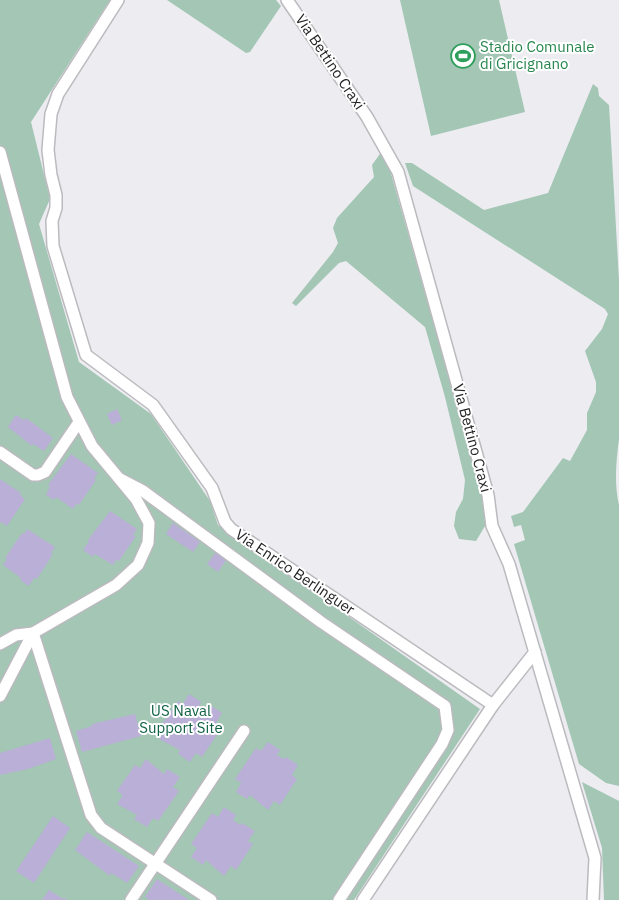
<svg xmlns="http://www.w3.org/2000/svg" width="619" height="900" font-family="'IBM Plex Sans',sans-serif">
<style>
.green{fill:#a3c6b5}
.building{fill:#baafd6}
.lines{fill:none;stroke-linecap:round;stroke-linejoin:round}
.street-casing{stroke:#bbbabe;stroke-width:14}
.street{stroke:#fff;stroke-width:11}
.labels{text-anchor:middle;stroke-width:4;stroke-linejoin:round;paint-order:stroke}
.leisure-label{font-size:15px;fill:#27864d;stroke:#fff;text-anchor:start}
.street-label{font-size:15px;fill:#252527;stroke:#fff}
.park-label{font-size:15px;fill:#0f6146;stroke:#fff}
</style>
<rect width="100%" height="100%" fill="#edecf1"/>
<!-- green -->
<g class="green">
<path d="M0 0H110L31 122 50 199 39 224 79 362 151 414 210 501 218 525 480 709 354 900H0Z"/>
<path d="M167 0H276L281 6 250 52 246 53Z"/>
<path d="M400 0H499L525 112 431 136Z"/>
<path d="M593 84 598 88 599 96 609 105 619 280V439C616 462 614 483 619 505V786L606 783 579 764 514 544 525 540 521 525 514 527 511 516 523 512 563 458 570 461 587 430V413L596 392V382L585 351 602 329 608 314 605 309 413 186 405 163H412L484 210 548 193Z"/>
<path d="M382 151 387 158 393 181 486 507 485 526 476 541 459 539 454 526 456 512 463 499 465 480 445 397 425 327 346 261 339 263 296 306 292 303 333 252 338 243 333 228 337 218 374 177 372 165Z"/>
<path d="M582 782 619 801V900H604L602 848Z"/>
</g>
<!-- building -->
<g class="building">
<path d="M117 409 122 420 112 425 107 414Z"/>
<path d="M16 415 24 420 26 418 53 438 44 451 33 444 32 446 8 427Z"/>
<path d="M71 454 98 473 94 478 96 480 79 505 77 503 73 509 56 497 54 500 46 495 50 486 48 485Z"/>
<path d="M0 479 21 493 20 495 25 499 7 526 1 522 0 525Z"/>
<path d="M110 511 137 529 133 535 136 536 119 561 116 560 113 565 95 554 93 557 83 550 89 541 88 540Z"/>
<path d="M173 523 200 542 193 552 166 534Z"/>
<path d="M27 529 55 547 51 553 53 554 37 579 34 578 29 586 20 580 21 578 3 565 7 559 5 558 22 533 24 534Z"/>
<path d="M216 552 226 560 218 572 207 564Z"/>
<path d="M189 694 201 702 199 705 207 710 210 705 222 713 216 723 222 727 202 757 196 753 190 762 178 754 180 750 159 739 165 730 160 727 178 701 183 704Z"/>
<path d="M135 714 141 736 82 752 76 731 92 726V724Z"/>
<path d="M50 738 56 759 28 769 0 775V753Z"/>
<path d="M268 742 280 750 277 755 284 759 286 757 298 765 292 775 297 779 280 805 274 801 268 810 250 795 247 799 236 792 241 783 235 779 256 748 261 751Z"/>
<path d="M146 759 164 774 167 769 180 777 173 787 179 791 158 821 153 818 147 827 134 819 137 815 117 804 123 795 117 791 135 765 140 768Z"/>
<path d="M224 807 236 815 233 820 240 825 242 823 255 831 248 841 253 844 236 870 231 866 224 876 206 860 203 865 191 857 197 848 191 844 212 813 218 817Z"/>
<path d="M53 816 70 828 34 883 16 871Z"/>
<path d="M87 832 139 866 127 883 111 873 110 876 75 850Z"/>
<path d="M157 879 189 900H149L145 897Z"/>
<path d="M49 890 63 899 64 898 68 900H42Z"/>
</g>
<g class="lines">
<!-- street casing -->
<g class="street-casing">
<g id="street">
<path d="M118 0 58 94 51 114 48 150 51 175 56 195V208L52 221 53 246 86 355 153 405 212 488 225 522 231 529 493 705"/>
<path d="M287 0 367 117 398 172 488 495 492 526 509 564 595 858 593 900"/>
<path d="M0 152 67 397 92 446 136 499 149 523 148 543 138 565 116 585 33 633 16 635 0 644"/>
<path d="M0 452 33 475H38L45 472 79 422"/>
<path d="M120 479 143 491 321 622 445 706 448 730 442 744 339 900"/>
<path d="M33 633 91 815 101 828 211 900"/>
<path d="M0 696 33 633"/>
<path d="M131 900 244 731"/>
<path d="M363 900 493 705 535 652"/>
</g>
</g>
<!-- street -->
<use href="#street" class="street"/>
</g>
<!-- icons -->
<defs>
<g id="stadium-ring" transform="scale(1.25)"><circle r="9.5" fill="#fff" stroke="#2e9e5b" stroke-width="1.5"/><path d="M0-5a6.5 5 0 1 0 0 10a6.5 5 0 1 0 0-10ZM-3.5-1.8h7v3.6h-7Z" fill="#2e9e5b"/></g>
</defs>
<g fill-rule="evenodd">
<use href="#stadium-ring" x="463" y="56"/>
</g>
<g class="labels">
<!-- leisure labels -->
<g class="leisure-label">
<text x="480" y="52">Stadio Comunale<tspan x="480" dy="17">di Gricignano</tspan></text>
</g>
<!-- street labels -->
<g class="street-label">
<text transform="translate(330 62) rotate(56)" y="5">Via Bettino Craxi</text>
<text transform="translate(472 438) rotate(75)" y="5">Via Bettino Craxi</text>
<text transform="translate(295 572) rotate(34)" y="5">Via Enrico Berlinguer</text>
</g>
<!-- park labels -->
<g class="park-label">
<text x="181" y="716">US Naval<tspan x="181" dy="17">Support Site</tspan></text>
</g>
</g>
</svg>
